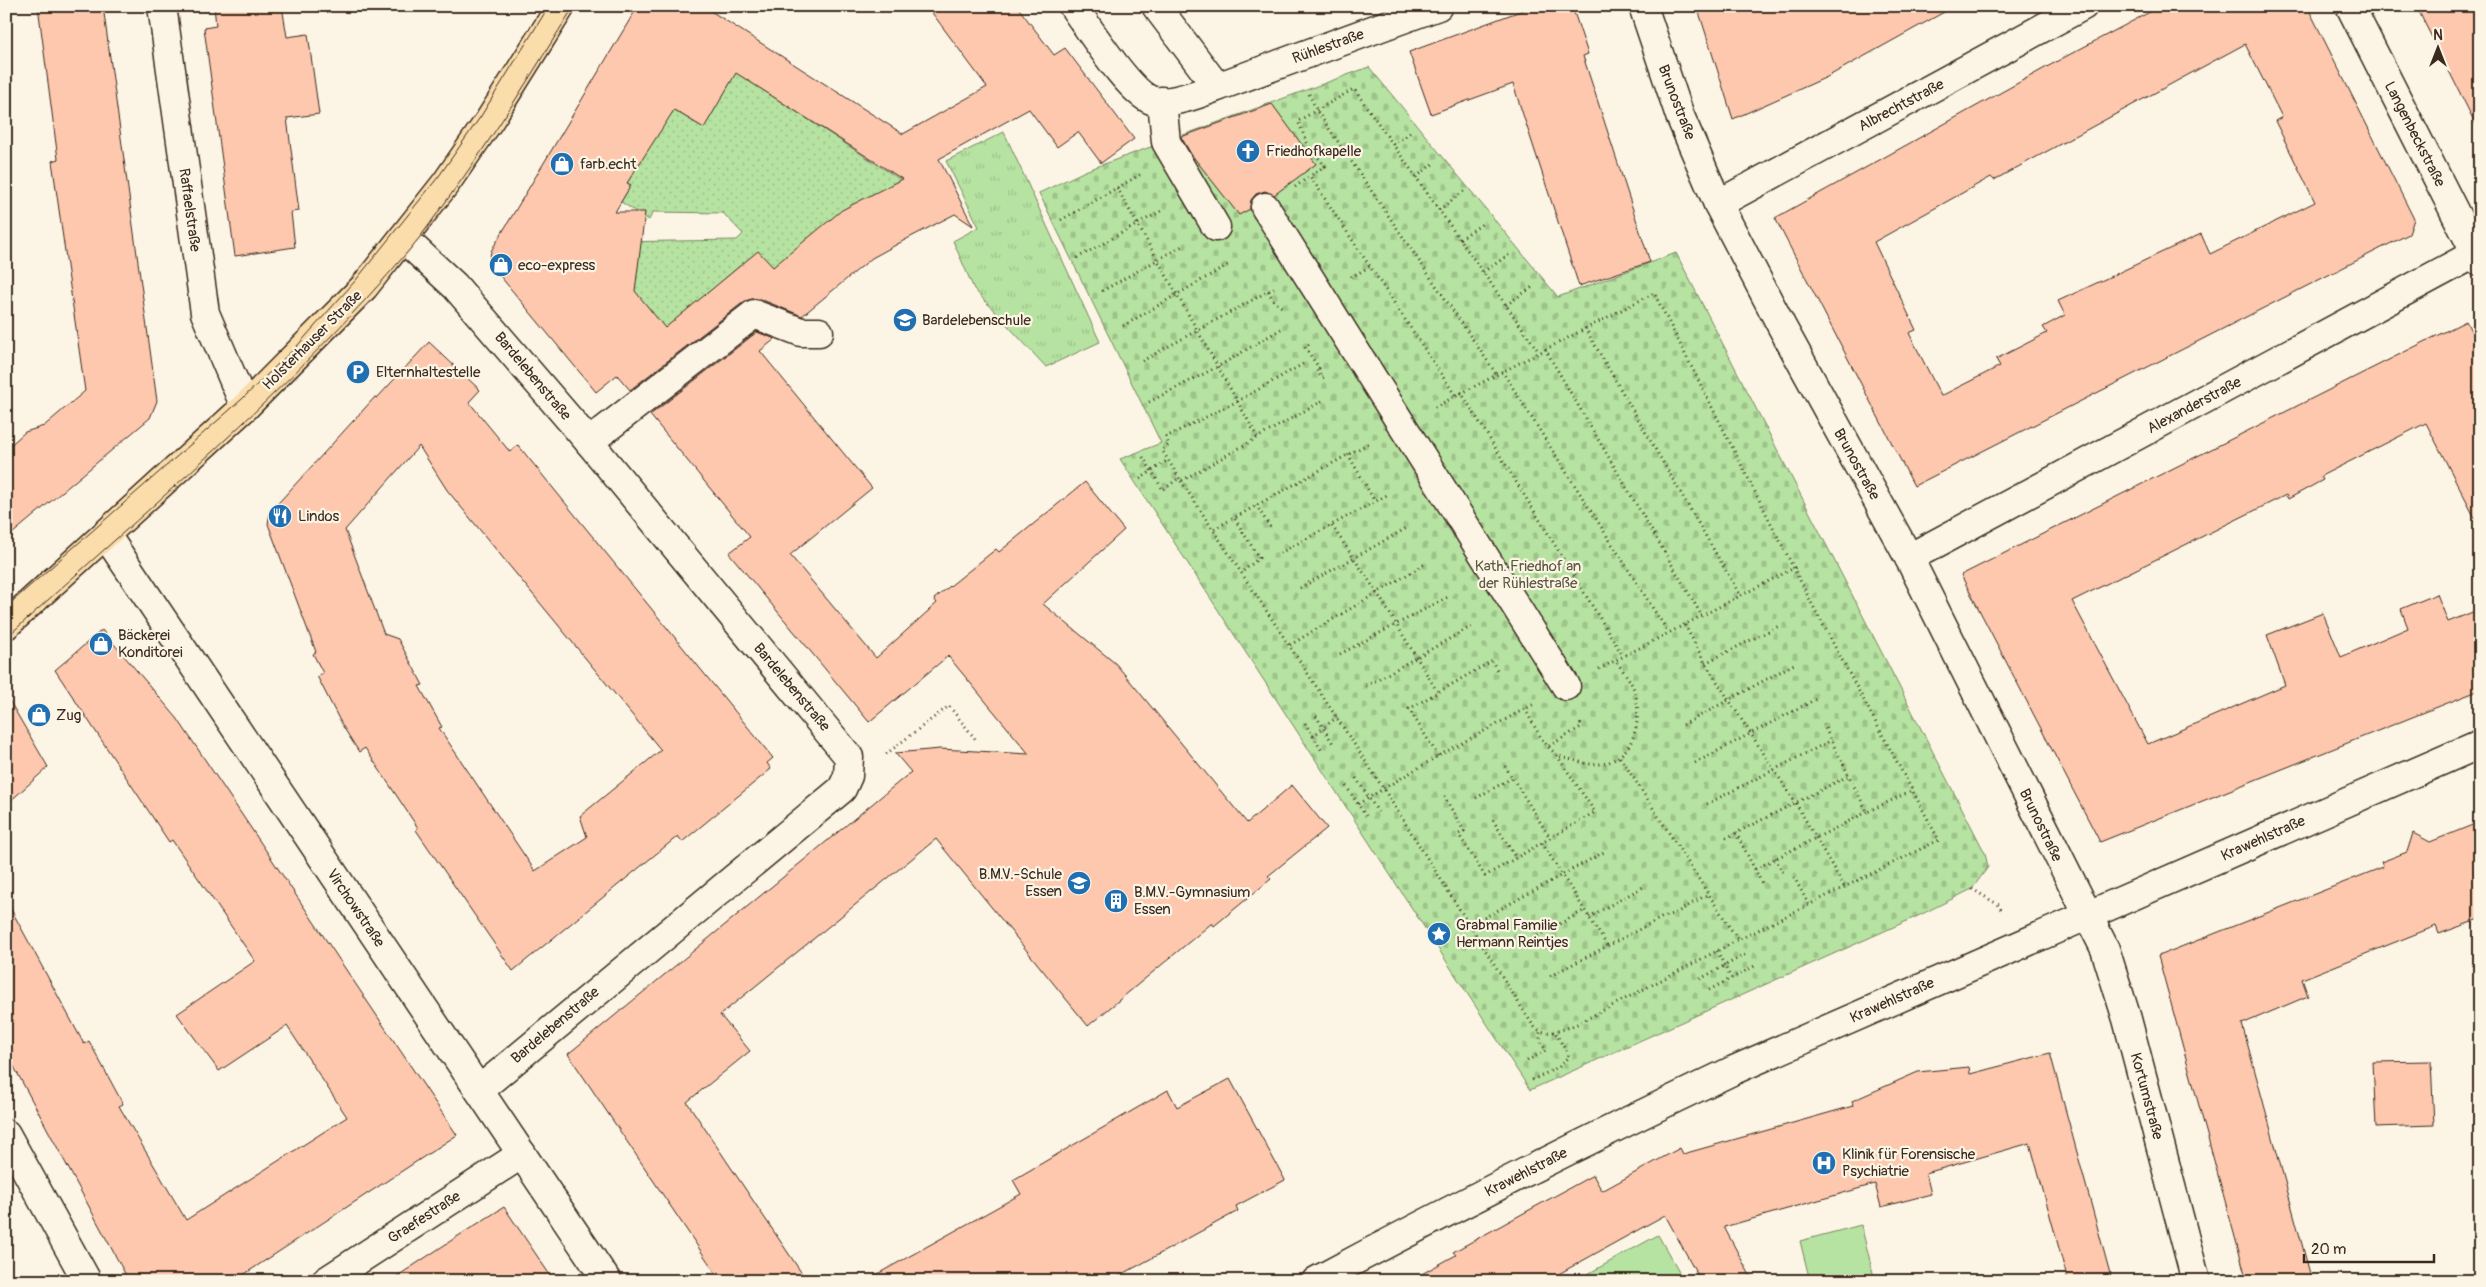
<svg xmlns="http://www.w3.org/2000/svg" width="2486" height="1287" font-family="Pangolin,sans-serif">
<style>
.grass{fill:#b6e3a1;stroke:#788660}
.cemetery{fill:url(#cemetery-stones);stroke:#788660}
.park{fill:url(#park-tufts);stroke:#788660}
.garden{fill:url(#garden-dots);stroke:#788660}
.building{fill:#fdc8ae;stroke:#3b2a1e;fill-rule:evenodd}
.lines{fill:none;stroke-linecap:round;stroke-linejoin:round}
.minor-casing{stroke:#3b2a1e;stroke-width:31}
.major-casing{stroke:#3b2a1e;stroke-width:31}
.path{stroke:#3b2a1e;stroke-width:3;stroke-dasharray:1 4;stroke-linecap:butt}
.minor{stroke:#fcf5e5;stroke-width:28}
.major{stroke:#faddab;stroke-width:28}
.tram{stroke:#3b2a1e;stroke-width:1}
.labels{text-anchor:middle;stroke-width:4.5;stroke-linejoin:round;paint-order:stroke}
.street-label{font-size:15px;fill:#3b2a1e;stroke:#fcf5e5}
.poi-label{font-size:15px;fill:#3b2a1e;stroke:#fcf5e5;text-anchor:start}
.park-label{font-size:15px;fill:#5a583f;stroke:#fcf5e5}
</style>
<defs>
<pattern id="cemetery-stones" width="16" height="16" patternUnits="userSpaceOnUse" patternTransform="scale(1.25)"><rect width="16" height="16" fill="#b6e3a1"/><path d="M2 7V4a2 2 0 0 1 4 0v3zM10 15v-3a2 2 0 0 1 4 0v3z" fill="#9dc38a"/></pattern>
<pattern id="park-tufts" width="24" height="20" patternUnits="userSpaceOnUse" patternTransform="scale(1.25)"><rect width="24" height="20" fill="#b6e3a1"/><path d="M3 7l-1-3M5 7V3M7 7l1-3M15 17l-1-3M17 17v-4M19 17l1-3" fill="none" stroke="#9dc38a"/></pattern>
<pattern id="garden-dots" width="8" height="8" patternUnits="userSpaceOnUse" patternTransform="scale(1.25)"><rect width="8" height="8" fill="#b6e3a1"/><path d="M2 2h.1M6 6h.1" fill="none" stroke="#9dc38a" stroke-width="1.8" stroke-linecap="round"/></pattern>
</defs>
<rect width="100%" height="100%" fill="#fcf5e5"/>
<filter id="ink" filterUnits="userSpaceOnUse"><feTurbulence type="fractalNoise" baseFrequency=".02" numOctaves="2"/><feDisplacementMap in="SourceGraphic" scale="10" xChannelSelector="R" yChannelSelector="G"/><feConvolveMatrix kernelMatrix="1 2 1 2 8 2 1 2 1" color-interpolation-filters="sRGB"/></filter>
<g filter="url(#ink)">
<!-- grass -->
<g class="grass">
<path d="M1861 1225 1875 1281H1810L1800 1241Z"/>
<path d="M1658 1235 1684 1281H1575Z"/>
</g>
<!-- cemetery -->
<path class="cemetery" d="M1369 67 1558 297 1676 253 1985 853 1988 867 1972 889 1918 916 1530 1090 1120 459 1161 443 1039 193 1085 171Z"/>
<!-- park -->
<path class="park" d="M1004 132 1100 342 1046 367 974 289 953 241 979 227 946 161Z"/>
<!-- garden -->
<path class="garden" d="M735 72 901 180 756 281 742 264 665 329 635 310 612 242 737 240 743 234 723 213 653 212 649 220 621 202 631 185 627 183 672 109 704 128Z"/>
<!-- building -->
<g class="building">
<path d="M38 6H103L157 401 150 418 6 539V449L25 432 44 426 85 391 52 161 58 159Z"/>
<path d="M214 6H282L287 37 308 34 319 114 287 118 299 211 291 212 295 247 235 256 204 28 216 26Z"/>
<path d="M638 6H703L903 134 987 87 927 6H1017L1054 55 1065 48 1134 139 1101 163 1078 132 1057 147 1029 109 939 159 973 226 955 214 903 241 872 258 802 316 760 299H752L745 301 630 390 617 375 596 392 491 265 490 257 491 251ZM736 73 902 179 842 210 773 267 758 251 665 328 635 291 645 212H615L631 185 627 183 674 110 704 128Z"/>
<path d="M1534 6H1572L1588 54 1583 56 1650 262 1579 286 1513 84 1431 114 1409 52Z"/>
<path d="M1697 6H1955L1827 77 1733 119Z"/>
<path d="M2161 6H2315L2309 10 2414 219 2409 234 1914 486 1775 218 2063 58ZM2245 44 2282 117 2275 121 2315 202 2210 254 2201 234 2058 301 2065 315 2043 327 2047 333 1996 359 2000 366 1941 396 1909 333 1916 330 1874 242 1991 177 1994 180Z"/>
<path d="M2416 6H2480V133L2447 67Z"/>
<path d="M1272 104 1316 164 1274 195 1265 191 1256 194 1251 200 1250 209 1239 215 1191 154 1181 137Z"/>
<path d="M2466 321 2480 348V528L2426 423 2321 476 2323 480 2288 499 2286 495 2072 601 2148 744 2285 685 2267 635 2323 613 2341 657 2408 628 2401 609 2437 594 2448 622 2480 609V690L2100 842 1961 575Z"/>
<path d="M757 332 775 339 760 351 872 488 790 555 876 658 937 603 934 599 996 549 999 552 1085 482 1124 530 1043 604 1116 664 1247 823 1292 785 1327 828 1268 876 1271 879 1214 926 1212 923 1088 1026 936 839 720 1015 750 1051 687 1102 807 1281H721L568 1054 911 772 895 753 940 749 1029 754 948 656 869 722 729 553 750 537 650 415Z"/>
<path d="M429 342 480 390 469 402 510 452 518 445 773 758 767 763 771 769 682 842 678 836 513 971 416 830 418 828 365 748 359 752 342 725 317 676 323 673 313 654 316 652 268 524 270 512 375 397 377 398ZM419 446 447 490 661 750 580 816 587 837 535 871 439 728 442 727 419 686 423 685 398 639 384 634 345 530Z"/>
<path d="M102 630 177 718 457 1135 234 1281H129L6 1052V900L84 1044 89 1041 123 1104 119 1106 186 1220 347 1117 287 1026 219 1071 177 1014 255 961 172 840 169 842 55 670Z"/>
<path d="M6 695 48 767 6 805Z"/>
<path d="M2480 822V919L2439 934 2436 926 2302 979 2308 996 2242 1024 2312 1281H2247L2158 956 2383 867 2381 862 2407 852 2413 833 2430 842Z"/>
<path d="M2050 1053 2112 1281H2068L2030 1143 1926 1173 1931 1194 1881 1207 1875 1184 1724 1227 1753 1281H1701L1665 1215 1546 1281H1409L1456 1255 1453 1252 1593 1175 1602 1191 1680 1148 1683 1154 1853 1106 1852 1101 1918 1072 1969 1067 1970 1074Z"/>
<path d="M2431 1061 2434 1125 2376 1127 2373 1062Z"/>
<path d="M1230 1079 1285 1180 1236 1206 1238 1211 1110 1281H865L1021 1194 1013 1180 1168 1090 1177 1107Z"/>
<path d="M504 1207 554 1281H390L455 1238Z"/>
</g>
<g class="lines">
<!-- minor casing -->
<g class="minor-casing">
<g id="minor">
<path d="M162 6 205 313 245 407"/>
<path d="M1073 6C1088 27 1131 96 1154 101 1171 105 1201 93 1217 87L1156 6"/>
<path d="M1643 6 1680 116 1718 204 1782 327 1909 558 2105 949 2127 1019 2196 1281"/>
<path d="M2350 6 2480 262"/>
<path d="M1217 87 1438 6"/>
<path d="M1162 101 1166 142 1216 227"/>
<path d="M1718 204 2083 6"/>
<path d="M1265 207 1566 686"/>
<path d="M403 238 455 286 589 442 849 757 848 776 842 789 479 1090"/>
<path d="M589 442 754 314 801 332H819"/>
<path d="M106 535 607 1281"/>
<path d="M1909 558 2480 251"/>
<path d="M6 1134 87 1281"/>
<path d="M326 1281 522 1154"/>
<path d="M1316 1281C1454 1207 1593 1137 1734 1070L2480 744"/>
</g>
</g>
<!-- major casing -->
<g class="major-casing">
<path id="major" d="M6 625 245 407 364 287 446 183 489 121 561 6"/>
</g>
<!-- path -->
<g class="path">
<path d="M1309 94 1317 111 1497 375"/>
<path d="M1393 145 1411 132"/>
<path d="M1416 177 1433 164"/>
<path d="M1295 187 1310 176"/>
<path d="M1117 188 1258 438"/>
<path d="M1439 210 1464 191"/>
<path d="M1061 220 1143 173"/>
<path d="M1460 239 1485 222"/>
<path d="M1077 258 1163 210"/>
<path d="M1483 272 1510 254"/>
<path d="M1351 277 1371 266"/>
<path d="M1102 291 1184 245"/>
<path d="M1268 291 1274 301 1283 308"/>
<path d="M1506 305 1534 286"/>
<path d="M1123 326 1231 263"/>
<path d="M1585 328 1740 595"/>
<path d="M1309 344 1305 347 1319 368 1316 369 1322 378 1327 376"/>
<path d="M1545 349 1702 616"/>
<path d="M1142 361 1274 288"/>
<path d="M1303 364 1238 401 1166 437 1169 445 1162 450 1181 481 1324 400"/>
<path d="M1502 371 1668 632"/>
<path d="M1461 392 1623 656"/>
<path d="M1455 395 1310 176 1325 166 1308 145 1298 121 1354 89 1539 352"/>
<path d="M1149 402 1219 366 1281 329"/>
<path d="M1348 454 1375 502"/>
<path d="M1143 457 1163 490 1179 478"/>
<path d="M1140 479 1168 460"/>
<path d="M1181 481 1383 788 1532 1024C1543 1039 1563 1030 1577 1024L1738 940 1939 840 1813 606 1654 293 1433 408"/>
<path d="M1256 505 1270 527"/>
<path d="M1235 519 1259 558 1242 572"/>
<path d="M1332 526 1376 591 1437 691"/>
<path d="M1214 529 1369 443"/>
<path d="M1280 553 1387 495"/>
<path d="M1300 588 1407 528"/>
<path d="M1685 625 1705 663 1795 802 1845 888"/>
<path d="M1290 645 1425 564"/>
<path d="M1340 654 1448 597"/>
<path d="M1705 663 1779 626"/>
<path d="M1599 669 1796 567"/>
<path d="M1366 686 1472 626"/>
<path d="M1525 709C1534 724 1541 743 1555 753 1560 758 1570 759 1577 761 1621 776 1644 737 1636 696 1633 682 1623 671 1615 660"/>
<path d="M1316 716 1334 745"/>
<path d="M1305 723 1322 751"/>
<path d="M1823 724 1867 812 1911 791"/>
<path d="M1683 725 1796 663"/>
<path d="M1313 736 1337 717"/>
<path d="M1549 746 1581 727 1580 721"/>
<path d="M886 754 949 706 977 741"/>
<path d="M1438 756 1409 709 1492 661 1497 670"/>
<path d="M1620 757 1738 940"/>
<path d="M1695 763 1816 699"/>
<path d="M1505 766 1550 838"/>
<path d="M1356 778 1378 812"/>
<path d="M1346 786 1368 819"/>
<path d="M1444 796 1464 831 1459 834 1461 838 1485 876 1595 812 1556 754"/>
<path d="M1476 798 1512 778"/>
<path d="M1358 804 1438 756 1534 704"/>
<path d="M1707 804 1832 740"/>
<path d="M1493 820 1515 857"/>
<path d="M1736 833 1763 885"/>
<path d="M1726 838 1850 775"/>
<path d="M1542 843 1608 947"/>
<path d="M1775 858 1784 874"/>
<path d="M1755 869 1867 812"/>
<path d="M1794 877 1809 905"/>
<path d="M1972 889 1999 905 2002 913"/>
<path d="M1589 917 1643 887"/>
<path d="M1471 925 1604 852"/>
<path d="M1529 941 1585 910"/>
<path d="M1717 951 1731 978"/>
<path d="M1550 976 1663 917 1676 913 1708 894"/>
<path d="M1700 979 1748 953"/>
<path d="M1709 990 1755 966"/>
<path d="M1527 1061 1546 1050 1540 1040V1031"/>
<path d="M1532 1080 1559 1067 1569 1056 1555 1032"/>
</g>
<!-- minor -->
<use href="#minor" class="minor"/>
<!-- major -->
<use href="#major" class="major"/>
<!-- tram -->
<g class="tram">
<path d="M6 607 241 400 298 345 356 280 439 176 481 116 549 6"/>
<path d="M6 638C144 512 289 392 411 248 424 233 435 216 447 200 493 138 533 72 574 6"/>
</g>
</g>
</g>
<!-- icons -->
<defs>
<g id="church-disc" transform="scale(1.25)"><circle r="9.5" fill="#1f6fb2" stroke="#fcf5e5"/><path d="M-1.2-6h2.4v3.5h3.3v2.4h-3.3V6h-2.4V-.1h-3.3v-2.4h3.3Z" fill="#fff"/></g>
<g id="shop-disc" transform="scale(1.25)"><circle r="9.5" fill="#1f6fb2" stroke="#fcf5e5"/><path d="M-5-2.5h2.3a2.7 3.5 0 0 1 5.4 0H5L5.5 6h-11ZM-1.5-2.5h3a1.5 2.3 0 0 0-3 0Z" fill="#fff"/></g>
<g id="school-disc" transform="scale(1.25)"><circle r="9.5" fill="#1f6fb2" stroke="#fcf5e5"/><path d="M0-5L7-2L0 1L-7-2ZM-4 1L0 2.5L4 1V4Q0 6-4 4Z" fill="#fff"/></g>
<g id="parking-disc" transform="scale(1.25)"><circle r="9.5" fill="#1f6fb2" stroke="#fcf5e5"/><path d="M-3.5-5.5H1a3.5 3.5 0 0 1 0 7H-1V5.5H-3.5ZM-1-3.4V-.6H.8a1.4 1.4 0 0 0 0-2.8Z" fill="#fff"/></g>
<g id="restaurant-disc" transform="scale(1.25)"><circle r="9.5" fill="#1f6fb2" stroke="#fcf5e5"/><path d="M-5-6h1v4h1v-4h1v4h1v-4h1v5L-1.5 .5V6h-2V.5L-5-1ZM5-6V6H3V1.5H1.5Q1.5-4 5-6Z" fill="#fff"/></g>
<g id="building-disc" transform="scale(1.25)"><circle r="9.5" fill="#1f6fb2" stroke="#fcf5e5"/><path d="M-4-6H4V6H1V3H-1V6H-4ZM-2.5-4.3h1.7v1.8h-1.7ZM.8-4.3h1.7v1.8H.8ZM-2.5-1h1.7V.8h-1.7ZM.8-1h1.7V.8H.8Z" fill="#fff"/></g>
<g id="sight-disc" transform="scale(1.25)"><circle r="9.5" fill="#1f6fb2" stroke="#fcf5e5"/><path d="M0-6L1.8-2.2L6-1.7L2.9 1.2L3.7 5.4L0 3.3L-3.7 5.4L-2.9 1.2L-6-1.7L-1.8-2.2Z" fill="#fff"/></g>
<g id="hospital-disc" transform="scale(1.25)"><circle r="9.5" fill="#1f6fb2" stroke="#fcf5e5"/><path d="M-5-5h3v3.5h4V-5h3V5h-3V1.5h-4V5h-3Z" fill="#fff"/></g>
</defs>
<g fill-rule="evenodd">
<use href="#church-disc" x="1248" y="151"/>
<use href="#shop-disc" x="562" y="164"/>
<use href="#shop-disc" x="501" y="265"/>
<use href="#school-disc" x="905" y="320"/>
<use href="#parking-disc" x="358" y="372"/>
<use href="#restaurant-disc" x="280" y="516"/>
<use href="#shop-disc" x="101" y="644"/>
<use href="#shop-disc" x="39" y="715"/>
<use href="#school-disc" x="1079" y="883"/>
<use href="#building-disc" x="1116" y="901"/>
<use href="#sight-disc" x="1439" y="934"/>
<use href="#hospital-disc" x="1824" y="1163"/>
</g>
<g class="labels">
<!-- street labels -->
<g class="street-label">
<text transform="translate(1328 46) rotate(-20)" y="5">Rühlestraße</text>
<text transform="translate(1677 102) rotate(69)" y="5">Brunostraße</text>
<text transform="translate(1901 105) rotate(-28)" y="5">Albrechtstraße</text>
<text transform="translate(2415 134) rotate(63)" y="5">Langenbeckstraße</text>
<text transform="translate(190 210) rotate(82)" y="5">Raffaelstraße</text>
<text transform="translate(312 340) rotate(-45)" y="5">Holsterhauser Straße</text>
<text transform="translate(533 376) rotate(50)" y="5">Bardelebenstraße</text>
<text transform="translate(2194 405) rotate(-28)" y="5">Alexanderstraße</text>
<text transform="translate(1857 464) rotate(61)" y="5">Brunostraße</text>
<text transform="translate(792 687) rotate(50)" y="5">Bardelebenstraße</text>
<text transform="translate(2041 825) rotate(64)" y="5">Brunostraße</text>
<text transform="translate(2263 838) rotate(-24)" y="5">Krawehlstraße</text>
<text transform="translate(356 908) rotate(56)" y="5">Virchowstraße</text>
<text transform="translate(1892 1000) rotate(-24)" y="5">Krawehlstraße</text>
<text transform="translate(555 1025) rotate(-40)" y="5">Bardelebenstraße</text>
<text transform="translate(2147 1096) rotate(75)" y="5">Kortumstraße</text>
<text transform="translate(1526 1172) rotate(-27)" y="5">Krawehlstraße</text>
<text transform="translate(424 1217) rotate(-33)" y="5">Graefestraße</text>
</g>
<!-- poi labels -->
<g class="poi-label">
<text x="1266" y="156">Friedhofkapelle</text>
<text x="580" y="169">farb.echt</text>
<text x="518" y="270">eco-express</text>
<text x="922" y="325">Bardelebenschule</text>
<text x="376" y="377">Elternhaltestelle</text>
<text x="298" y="521">Lindos</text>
<text x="118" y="640">Bäckerei<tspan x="118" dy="17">Konditorei</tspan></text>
<text x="56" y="720">Zug</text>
<text x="1062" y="879" text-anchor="end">B.M.V.-Schule<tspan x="1062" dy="17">Essen</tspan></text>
<text x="1134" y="897">B.M.V.-Gymnasium<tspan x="1134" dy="17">Essen</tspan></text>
<text x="1456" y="930">Grabmal Familie<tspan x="1456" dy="17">Hermann Reintjes</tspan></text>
<text x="1842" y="1159">Klinik für Forensische<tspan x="1842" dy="17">Psychiatrie</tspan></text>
</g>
<!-- park labels -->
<g class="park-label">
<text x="1528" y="571">Kath. Friedhof an<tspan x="1528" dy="17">der Rühlestraße</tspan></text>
</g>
</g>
<!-- margin -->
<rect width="2486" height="1287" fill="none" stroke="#fcf5e5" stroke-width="25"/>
<rect x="12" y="12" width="2461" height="1262" fill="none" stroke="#3b2a1e" stroke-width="2" filter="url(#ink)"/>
<!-- north arrow -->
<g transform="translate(2438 48)" stroke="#fcf5e5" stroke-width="4" paint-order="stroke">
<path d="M0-4L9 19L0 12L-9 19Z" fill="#3b2a1e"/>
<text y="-8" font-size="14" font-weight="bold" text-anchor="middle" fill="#3b2a1e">N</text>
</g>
<!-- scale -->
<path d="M2304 1254v8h130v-8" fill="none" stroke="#3b2a1e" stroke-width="2.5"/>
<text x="2311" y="1254" font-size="15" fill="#3b2a1e" stroke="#fcf5e5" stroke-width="4" paint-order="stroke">20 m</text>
</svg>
